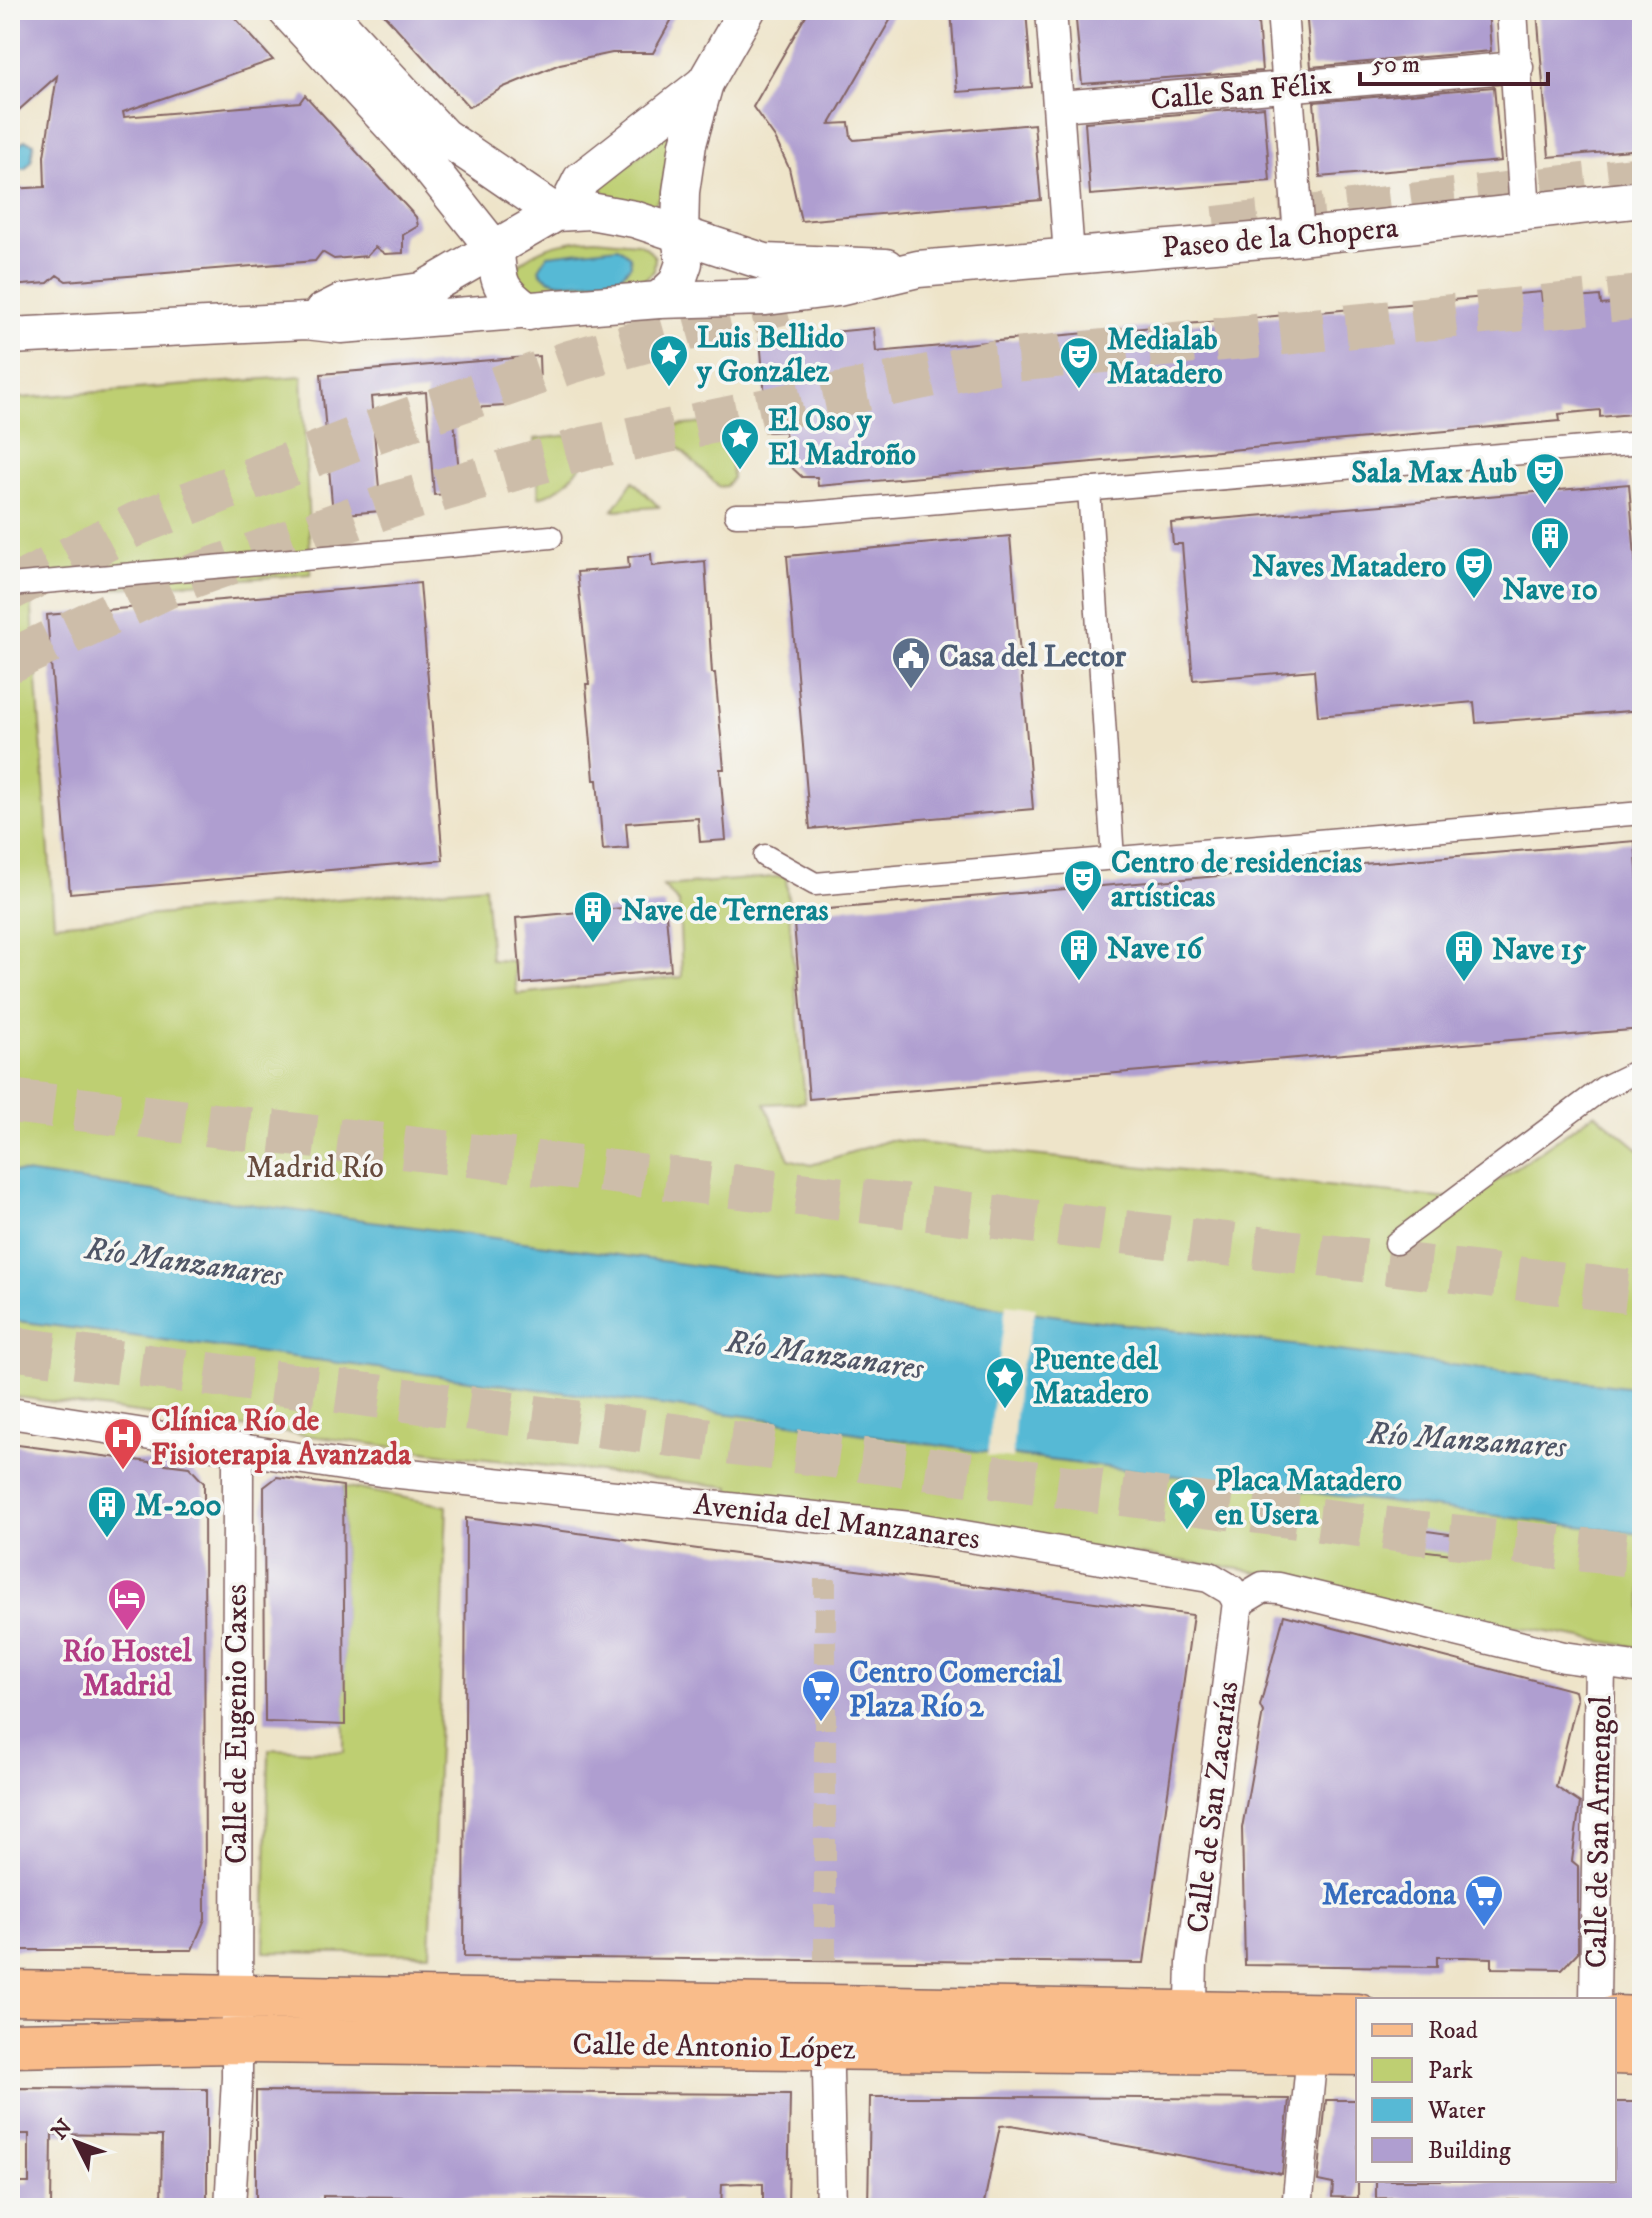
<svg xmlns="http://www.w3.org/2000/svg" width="1652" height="2218" font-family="'IM FELL DW Pica',serif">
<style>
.green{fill:#becf72;stroke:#84774e;stroke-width:2}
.water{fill:#57b9d5;stroke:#506c80;stroke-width:2}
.pier{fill:#eee4c9}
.building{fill:#af9ed0}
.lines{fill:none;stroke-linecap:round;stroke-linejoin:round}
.pedestrian-tunnel{stroke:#cdbda9;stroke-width:22;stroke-dasharray:22 11;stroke-linecap:butt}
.motorway-tunnel{stroke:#cdbda9;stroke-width:44;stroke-dasharray:44 22;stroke-linecap:butt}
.pedestrian-casing{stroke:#836462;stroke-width:25}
.minor-casing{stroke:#836462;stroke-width:33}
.tertiary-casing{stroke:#836462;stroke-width:39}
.primary-casing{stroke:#836462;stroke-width:47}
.pedestrian{stroke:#fff;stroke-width:22}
.minor{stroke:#fff;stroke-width:30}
.tertiary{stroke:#fff;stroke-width:36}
.primary{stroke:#f9bc8a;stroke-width:44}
.labels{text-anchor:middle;stroke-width:7;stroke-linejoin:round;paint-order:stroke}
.street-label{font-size:30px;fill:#4a1f2b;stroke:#f6f6f2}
.culture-label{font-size:30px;font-weight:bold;fill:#0d838f;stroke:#f6f6f2;text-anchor:start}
.service-label{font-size:30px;font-weight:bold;fill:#4e5e75;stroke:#f6f6f2;text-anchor:start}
.park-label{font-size:30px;fill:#674b3d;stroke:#f6f6f2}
.health-label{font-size:30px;font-weight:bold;fill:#be3a42;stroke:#f6f6f2;text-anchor:start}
.hotel-label{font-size:30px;font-weight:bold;fill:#b23c85;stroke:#f6f6f2}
.shop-label{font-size:30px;font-weight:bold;fill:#366cbe;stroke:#f6f6f2;text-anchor:start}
.water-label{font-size:32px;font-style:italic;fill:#4f5566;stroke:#f6f6f2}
</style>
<rect width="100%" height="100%" fill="#f6f6f2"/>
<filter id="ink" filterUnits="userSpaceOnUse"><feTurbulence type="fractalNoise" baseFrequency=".0125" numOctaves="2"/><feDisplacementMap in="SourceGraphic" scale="16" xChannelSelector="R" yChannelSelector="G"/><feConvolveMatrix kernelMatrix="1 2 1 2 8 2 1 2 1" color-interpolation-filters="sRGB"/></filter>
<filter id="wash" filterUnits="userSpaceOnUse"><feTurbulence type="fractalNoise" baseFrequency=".006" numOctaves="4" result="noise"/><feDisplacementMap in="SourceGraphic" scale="32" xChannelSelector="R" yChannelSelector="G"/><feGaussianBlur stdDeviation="1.8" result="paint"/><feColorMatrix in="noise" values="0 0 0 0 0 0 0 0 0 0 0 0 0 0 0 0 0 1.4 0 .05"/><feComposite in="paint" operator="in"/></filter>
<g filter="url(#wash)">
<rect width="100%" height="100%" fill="#eee4c9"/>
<!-- green -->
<g class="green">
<path d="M675 126 661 196 653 206 640 208 592 194Z"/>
<path d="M595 239 637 243 645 246 655 257 654 271 641 282 533 292 518 281 519 264C540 245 567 241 595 239Z"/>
<path d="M302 376 311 574 31 595 54 924 485 886 491 960 513 961 517 994 682 977 679 903 663 886 786 876 805 1102 765 1104 789 1159 811 1165 890 1140 1468 1201 1595 1113 1642 1152V1648L1458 1617 1247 1570 729 1498 730 1487 461 1456 10 1396V399Z"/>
<path d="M725 421 729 425 732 478 726 486 719 487 663 432 666 427Z"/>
<path d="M589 433 594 439C585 465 566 490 539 497L535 439Z"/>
<path d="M633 481 659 507 613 510Z"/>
<path d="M343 1486 447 1506 430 1954 264 1952 269 1749 344 1752Z"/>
</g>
<!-- water -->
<g class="water">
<path d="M25 140 34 143 31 162 25 169 10 167V154Z"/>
<path d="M618 247 630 256 631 265 620 277C598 279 549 293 539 269L548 255Z"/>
<path d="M10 1171 1052 1315 1642 1389V1534L961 1449 753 1417 10 1320Z"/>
</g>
<!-- pier -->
<path class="pier" d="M1006 1304 1036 1308 1018 1379 1012 1459 987 1456Z"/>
<g id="blocks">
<!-- building -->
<g class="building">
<path d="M10 10H228L273 60 123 112 124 117 300 102 305 95 416 217 418 226 403 235V253L385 254 375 247 367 256 334 259 322 252 315 261 66 281 57 275 48 283 10 286V189L45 187 44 156 57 76 10 118Z"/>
<path d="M380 10H677L653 53H612L560 64 504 87 469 107Z"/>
<path d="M809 10H896L830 124 849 123 851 137 854 140 1034 124 1041 200 801 221 789 168 775 138 753 107Z"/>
<path d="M951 10H1026L1032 87 957 92Z"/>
<path d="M1075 10H1257L1262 71 1082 84Z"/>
<path d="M1306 10H1488L1491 51 1311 67Z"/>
<path d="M1537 10H1642V149L1549 157Z"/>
<path d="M1494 87 1501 161 1320 177 1314 102Z"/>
<path d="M1264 107 1270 181 1090 195 1085 122Z"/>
<path d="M1541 292 1542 301 1600 296 1601 305 1642 301V413L1600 417V410L1559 414 1560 421 818 486 817 477H802L788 464 785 431 768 432 760 339 874 328 876 352Z"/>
<path d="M539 356 540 384 503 386 505 406 453 409 461 493 434 495 426 392 371 397 381 511 333 515 321 374Z"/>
<path d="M1629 484 1642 642V710L1476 723 1474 702 1318 716 1314 670 1193 680 1182 544H1173L1171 523Z"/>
<path d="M1010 536 1033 809 810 829 787 556Z"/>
<path d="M651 554 652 566 705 561 712 673H715L724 769H720L726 840 700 842 698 818 626 823 628 848 603 850 597 780H594L586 684H589L577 572 629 568 628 557Z"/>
<path d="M420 583 443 860 70 893 47 615Z"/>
<path d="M1635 841 1642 937V1029L809 1099 793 912Z"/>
<path d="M665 904 671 970 521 984 516 918Z"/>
<path d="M10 1444 189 1467 204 1483 205 1919 192 1950H10Z"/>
<path d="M277 1477 343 1486 345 1725 265 1722 264 1487Z"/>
<path d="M466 1518 1193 1615 1144 1963 464 1957Z"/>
<path d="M1413 1529 1456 1535 1452 1554 1410 1549Z"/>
<path d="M1284 1615 1575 1691 1577 1700 1556 1787 1580 1803 1572 1861 1578 1866V1952L1562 1969 1492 1968V1958L1464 1957H1437V1967L1245 1965 1242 1828 1263 1712 1260 1706Z"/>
<path d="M10 2088 207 2089V2208H161L162 2136 52 2134 51 2208H10V2183H29V2134H10Z"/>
<path d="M256 2091 790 2094 788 2208H763V2184L742 2183 722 2184 721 2208H678V2200L323 2196V2208H256Z"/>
<path d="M870 2097H999L1289 2099 1282 2174 1011 2125 1000 2126 983 2208H868Z"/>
<path d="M1326 2100H1358V2198L1332 2197 1333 2184 1318 2181Z"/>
<path d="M1614 2102H1642V2208H1585V2202L1547 2201 1376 2198V2180H1614Z"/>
</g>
</g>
</g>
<g filter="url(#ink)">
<use href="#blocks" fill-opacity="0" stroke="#836462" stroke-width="2"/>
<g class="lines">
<!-- pedestrian-tunnel -->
<path class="pedestrian-tunnel" d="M825 1960V1579"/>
<!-- motorway-tunnel -->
<g class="motorway-tunnel">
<path d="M1215 228 1642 178"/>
<path d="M10 589 136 524 357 438 570 362 785 302"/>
<path d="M10 661 179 581 393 504 587 448 995 362 1642 297"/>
<path d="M10 1101 1642 1293"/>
<path d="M10 1348 1404 1531 1642 1556"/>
</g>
<!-- pedestrian casing -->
<g class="pedestrian-casing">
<g id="pedestrian">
<path d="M1089 489 1113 859"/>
<path d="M736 515 797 514 1642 443"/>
<path d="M10 585 551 537"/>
<path d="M765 856 815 884 1642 813"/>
<path d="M1396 1243 1603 1088 1642 1069"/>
</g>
</g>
<!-- minor casing -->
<g class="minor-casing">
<g id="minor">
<path d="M1051 10 1069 256"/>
<path d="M1282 10 1299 237"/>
<path d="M1512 10 1525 212"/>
<path d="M1060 106 1518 67"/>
<path d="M10 1413 381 1471 910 1527 1209 1577 1231 1590 1238 1602"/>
<path d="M1238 1602 1263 1587 1279 1588 1564 1657 1642 1668"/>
<path d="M1595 2000 1600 1664"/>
<path d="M827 2028 831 2208"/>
<path d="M1190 2033 1192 1963 1238 1602"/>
<path d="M230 2208 237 2078 238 1451"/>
<path d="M1297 2208 1312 2053"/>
</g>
</g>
<!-- tertiary casing -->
<g class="tertiary-casing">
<g id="tertiary">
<path d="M286 10 422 158 496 251"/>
<path d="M326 10 443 136 556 213"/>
<path d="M565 212 581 180 705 83"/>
<path d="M496 251C498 286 501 291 529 312"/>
<path d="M659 300 677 283 684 263 680 236 681 192 688 144 705 83 747 10"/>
<path d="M322 312 342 302 421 291 556 213 590 211 634 219 765 262 886 267"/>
<path d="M10 336 306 321 341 325 659 300 766 297 838 288 918 269 1299 237 1642 199"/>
</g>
</g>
<!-- primary casing -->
<g class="primary-casing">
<g id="primary">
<path d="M10 1993 1358 2016"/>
<path d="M1614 2018 1642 2019"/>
<path d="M10 2045 237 2041 1358 2053"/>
<path d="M1614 2052 1642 2053"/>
</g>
</g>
<!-- pedestrian -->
<use href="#pedestrian" class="pedestrian"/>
<!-- minor -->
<use href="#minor" class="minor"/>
<!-- tertiary -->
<use href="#tertiary" class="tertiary"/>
<!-- primary -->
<use href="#primary" class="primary"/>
</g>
</g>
<!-- icons -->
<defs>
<g id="sight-pin" transform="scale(2)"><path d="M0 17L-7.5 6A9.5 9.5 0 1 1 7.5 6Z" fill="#0f9aa8" stroke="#f6f6f2"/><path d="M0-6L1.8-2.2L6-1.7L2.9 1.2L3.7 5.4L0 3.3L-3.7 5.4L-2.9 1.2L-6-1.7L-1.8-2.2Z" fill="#fff"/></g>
<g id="theatre-pin" transform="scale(2)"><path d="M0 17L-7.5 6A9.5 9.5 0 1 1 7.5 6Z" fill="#0f9aa8" stroke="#f6f6f2"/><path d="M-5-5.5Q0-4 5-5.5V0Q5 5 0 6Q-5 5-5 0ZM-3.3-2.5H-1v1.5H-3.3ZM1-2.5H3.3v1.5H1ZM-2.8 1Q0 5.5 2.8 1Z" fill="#fff"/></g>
<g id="building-pin" transform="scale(2)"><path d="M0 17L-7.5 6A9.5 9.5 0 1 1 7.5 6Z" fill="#0f9aa8" stroke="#f6f6f2"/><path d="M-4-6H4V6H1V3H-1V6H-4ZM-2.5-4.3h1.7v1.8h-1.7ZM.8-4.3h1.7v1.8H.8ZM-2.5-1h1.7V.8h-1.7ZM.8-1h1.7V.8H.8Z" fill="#fff"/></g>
<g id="civic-pin" transform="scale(2)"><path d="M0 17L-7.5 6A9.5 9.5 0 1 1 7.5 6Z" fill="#5c6f8a" stroke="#f6f6f2"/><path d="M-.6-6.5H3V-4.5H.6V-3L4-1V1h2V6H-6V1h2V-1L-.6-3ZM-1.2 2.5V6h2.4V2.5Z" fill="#fff"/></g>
<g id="hospital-pin" transform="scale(2)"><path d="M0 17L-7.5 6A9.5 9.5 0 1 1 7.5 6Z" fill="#e0444e" stroke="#f6f6f2"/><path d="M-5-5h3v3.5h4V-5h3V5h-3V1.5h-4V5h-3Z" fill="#fff"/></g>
<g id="hotel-pin" transform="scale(2)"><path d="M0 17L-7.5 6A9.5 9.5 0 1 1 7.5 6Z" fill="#d1479c" stroke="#f6f6f2"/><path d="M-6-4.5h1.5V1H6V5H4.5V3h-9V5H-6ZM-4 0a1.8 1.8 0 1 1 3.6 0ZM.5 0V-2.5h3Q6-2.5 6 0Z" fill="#fff"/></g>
<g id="supermarket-pin" transform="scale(2)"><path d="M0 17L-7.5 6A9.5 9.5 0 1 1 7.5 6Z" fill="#3f7fe0" stroke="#f6f6f2"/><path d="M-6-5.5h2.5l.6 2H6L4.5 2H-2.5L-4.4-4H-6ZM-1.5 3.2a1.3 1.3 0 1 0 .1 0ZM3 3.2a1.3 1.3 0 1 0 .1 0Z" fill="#fff"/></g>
</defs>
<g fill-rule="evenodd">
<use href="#sight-pin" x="669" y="354"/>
<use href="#theatre-pin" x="1079" y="356"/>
<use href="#sight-pin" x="740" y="437"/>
<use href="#theatre-pin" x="1545" y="472"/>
<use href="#building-pin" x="1550" y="536"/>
<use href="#theatre-pin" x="1474" y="566"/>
<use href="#civic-pin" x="911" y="656"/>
<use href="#theatre-pin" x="1083" y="879"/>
<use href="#building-pin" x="593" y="910"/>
<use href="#building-pin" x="1079" y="948"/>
<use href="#building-pin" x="1464" y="949"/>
<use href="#sight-pin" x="1005" y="1376"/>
<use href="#hospital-pin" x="123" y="1437"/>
<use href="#sight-pin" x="1187" y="1497"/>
<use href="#building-pin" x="107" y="1505"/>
<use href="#hotel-pin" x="127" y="1598"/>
<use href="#supermarket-pin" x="821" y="1689"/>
<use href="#supermarket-pin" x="1484" y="1894"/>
</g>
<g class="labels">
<!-- street labels -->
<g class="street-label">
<text transform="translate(1241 91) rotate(-5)" y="10">Calle San Félix</text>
<text transform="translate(1280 237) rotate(-5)" y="10">Paseo de la Chopera</text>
<text transform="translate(837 1521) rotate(7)" y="10">Avenida del Manzanares</text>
<text transform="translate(236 1724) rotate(-90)" y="10">Calle de Eugenio Caxes</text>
<text transform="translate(1212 1807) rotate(-83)" y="10">Calle de San Zacarías</text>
<text transform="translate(1598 1832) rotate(-89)" y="10">Calle de San Armengol</text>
<text transform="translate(714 2046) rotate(1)" y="10">Calle de Antonio López</text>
</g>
<!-- culture labels -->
<g class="culture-label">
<text x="697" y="347">Luis Bellido<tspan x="697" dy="34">y González</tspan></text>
<text x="1107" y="349">Medialab<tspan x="1107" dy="34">Matadero</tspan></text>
<text x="768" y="430">El Oso y<tspan x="768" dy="34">El Madroño</tspan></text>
<text x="1517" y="482" text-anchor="end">Sala Max Aub</text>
<text x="1446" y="576" text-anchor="end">Naves Matadero</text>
<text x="1550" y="599" text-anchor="middle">Nave 10</text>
<text x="1111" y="872">Centro de residencias<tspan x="1111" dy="34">artísticas</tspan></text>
<text x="621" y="920">Nave de Terneras</text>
<text x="1107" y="958">Nave 16</text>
<text x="1492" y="959">Nave 15</text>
<text x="1033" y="1369">Puente del<tspan x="1033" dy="34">Matadero</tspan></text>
<text x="1215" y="1490">Placa Matadero<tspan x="1215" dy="34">en Usera</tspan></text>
<text x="135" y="1515">M-200</text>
</g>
<!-- service labels -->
<g class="service-label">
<text x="939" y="666">Casa del Lector</text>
</g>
<!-- park labels -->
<g class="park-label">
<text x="315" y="1177">Madrid Río</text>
</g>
<!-- health labels -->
<g class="health-label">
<text x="151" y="1430">Clínica Río de<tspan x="151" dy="34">Fisioterapia Avanzada</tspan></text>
</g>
<!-- hotel labels -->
<g class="hotel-label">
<text x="127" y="1661">Río Hostel<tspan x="127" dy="34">Madrid</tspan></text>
</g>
<!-- shop labels -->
<g class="shop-label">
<text x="849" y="1682">Centro Comercial<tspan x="849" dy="34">Plaza Río 2</tspan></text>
<text x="1456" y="1904" text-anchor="end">Mercadona</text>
</g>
<!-- water labels -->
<g class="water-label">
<text transform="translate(184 1261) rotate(8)" y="11">Río Manzanares</text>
<text transform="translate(825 1354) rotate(8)" y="11">Río Manzanares</text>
<text transform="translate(1467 1439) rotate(4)" y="11">Río Manzanares</text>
</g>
</g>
<!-- margin -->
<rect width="1652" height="2218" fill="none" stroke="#f6f6f2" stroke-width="40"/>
<!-- legend -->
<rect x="1356" y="1998" width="260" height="184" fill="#f6f6f2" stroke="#b1a0a2" stroke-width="2"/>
<rect x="1372" y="2024" width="40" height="12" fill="#f9bc8a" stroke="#b1a0a2" stroke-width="2"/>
<text x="1428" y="2038" font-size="24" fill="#4a1f2b">Road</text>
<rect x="1372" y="2058" width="40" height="24" fill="#becf72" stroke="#b1a0a2" stroke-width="2"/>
<text x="1428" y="2078" font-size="24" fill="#4a1f2b">Park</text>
<rect x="1372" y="2098" width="40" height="24" fill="#57b9d5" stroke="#b1a0a2" stroke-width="2"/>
<text x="1428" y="2118" font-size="24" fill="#4a1f2b">Water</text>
<rect x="1372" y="2138" width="40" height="24" fill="#af9ed0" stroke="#b1a0a2" stroke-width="2"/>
<text x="1428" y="2158" font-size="24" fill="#4a1f2b">Building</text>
<!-- north arrow -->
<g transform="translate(76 2142) rotate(312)" stroke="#f6f6f2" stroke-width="6" paint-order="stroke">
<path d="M0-6L14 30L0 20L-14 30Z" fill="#4a1f2b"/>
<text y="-12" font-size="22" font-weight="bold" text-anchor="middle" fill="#4a1f2b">N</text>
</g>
<!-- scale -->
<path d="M1360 72v12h188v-12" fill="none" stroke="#4a1f2b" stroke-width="4"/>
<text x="1372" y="72" font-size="24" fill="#4a1f2b" stroke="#f6f6f2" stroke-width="6" paint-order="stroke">50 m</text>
</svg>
